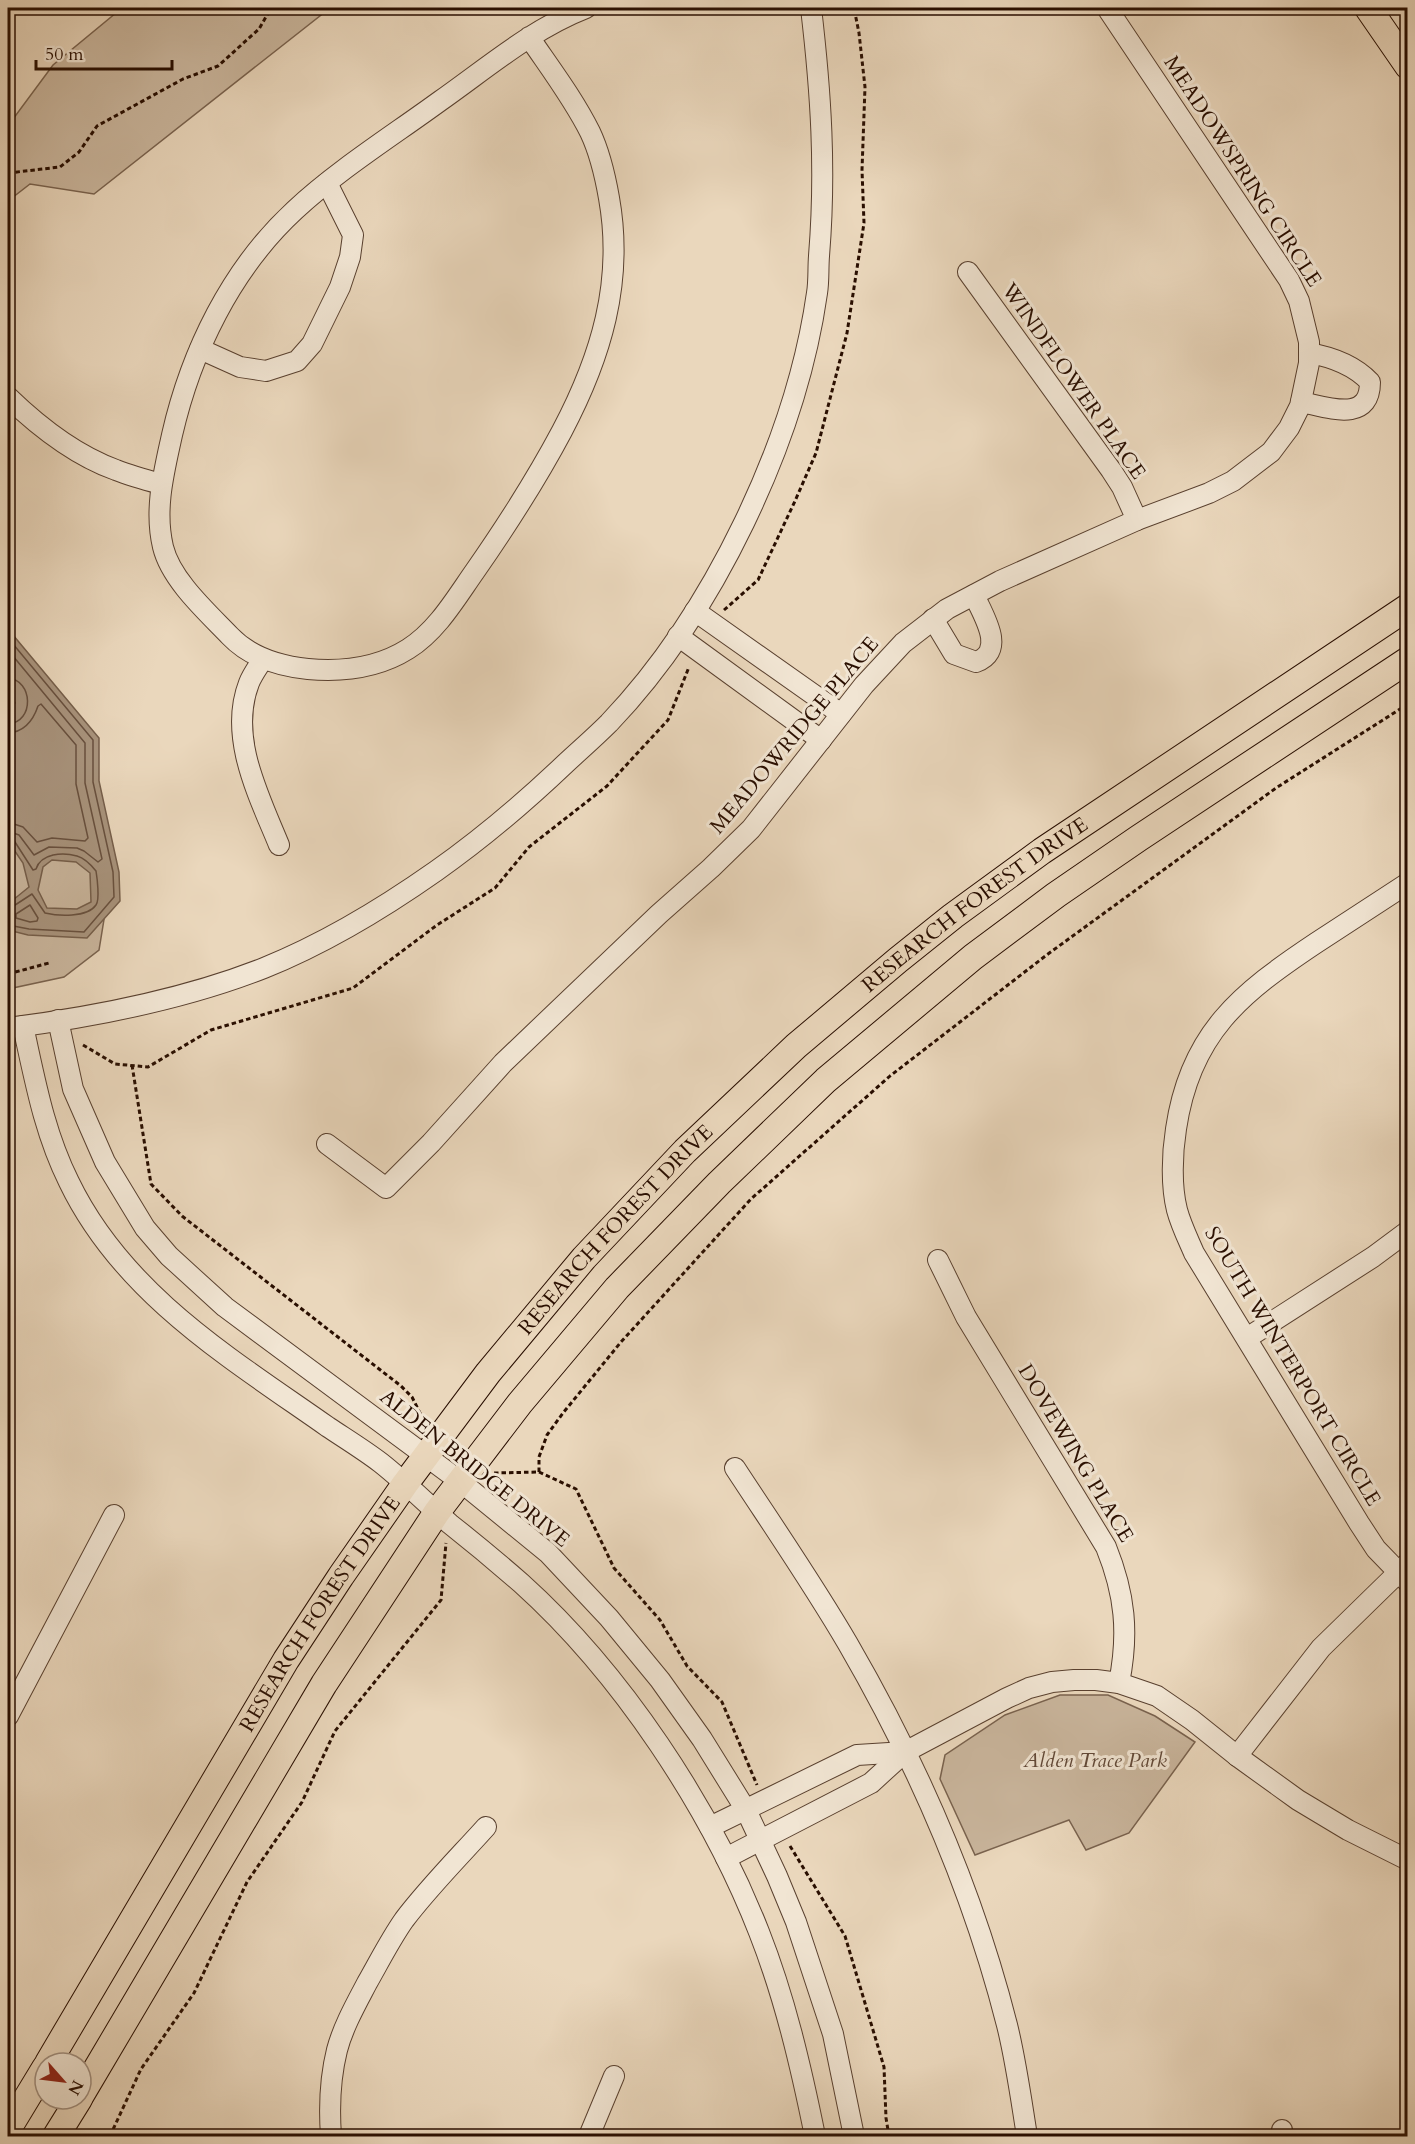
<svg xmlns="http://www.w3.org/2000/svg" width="1415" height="2144" font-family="Cardo,serif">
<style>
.green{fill:#c9b59c;stroke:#79624e;stroke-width:1.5}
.water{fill:#a8937c;stroke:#755e4a;stroke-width:1.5;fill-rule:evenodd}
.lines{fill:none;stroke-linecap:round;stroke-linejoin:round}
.shore{stroke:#68503e;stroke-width:1.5}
.minor-casing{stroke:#59402f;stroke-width:22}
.major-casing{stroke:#290e00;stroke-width:28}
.path{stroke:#290e00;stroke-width:3;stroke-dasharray:4.5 3;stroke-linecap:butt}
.minor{stroke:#f1e5d3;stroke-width:20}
.major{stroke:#ead7bc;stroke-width:26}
.labels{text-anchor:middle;stroke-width:6;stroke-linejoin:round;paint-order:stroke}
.street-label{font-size:21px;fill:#290e00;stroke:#f1e5d3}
.park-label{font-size:21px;font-style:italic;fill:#614837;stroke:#f1e5d3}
</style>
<rect width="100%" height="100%" fill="#ead7bc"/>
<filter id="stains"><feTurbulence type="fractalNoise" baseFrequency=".00333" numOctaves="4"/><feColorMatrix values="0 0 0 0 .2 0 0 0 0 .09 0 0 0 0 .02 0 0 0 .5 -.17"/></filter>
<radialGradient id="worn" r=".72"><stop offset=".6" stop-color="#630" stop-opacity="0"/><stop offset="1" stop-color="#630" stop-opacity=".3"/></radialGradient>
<!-- green -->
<g class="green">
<path d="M122 8H330L94 194 30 184 8 201V152L13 119 53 65Z"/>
<path d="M8 785 96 862 107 901 99 950 64 977 8 989Z"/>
<path d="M1060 1695H1108L1155 1716 1195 1742 1129 1833 1086 1850 1069 1820 975 1855 940 1779 945 1755 1005 1715Z"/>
</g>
<!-- water -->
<path class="water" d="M8 629 99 738V781L119 872 120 901 87 938 28 935 8 930V904L29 887 23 863 8 841V714L15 703 8 687ZM52 860 76 862 90 873 91 902 77 909 47 908 38 890 43 867Z"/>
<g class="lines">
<!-- shore -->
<g class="shore">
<path d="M8 638 93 740V782L113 872 114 897 84 932 29 929 8 925"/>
<path d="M8 650 85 743V783L102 859 98 862 84 851 77 848 49 847 34 855 19 835 8 831"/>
<path d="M8 678C33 680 35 722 8 724"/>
<path d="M8 733C24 732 33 721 38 706L41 704 76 745V784L88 838 85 841 52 838 37 842 23 827 8 822"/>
<path d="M8 839 15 842 33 870 36 869C41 853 63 852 77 856 84 858 92 866 96 871 97 877 100 900 96 905 87 918 58 916 45 913L32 894 12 907 8 908"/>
<path d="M30 905 38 918 37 921 30 922 16 918V914Z"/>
</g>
<!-- minor casing -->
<g class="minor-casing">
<g id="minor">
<path d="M529 37C550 68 573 98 590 132 600 153 605 175 609 198 624 282 601 357 562 431 536 480 507 525 475 571 456 598 437 631 408 649 378 668 342 672 308 669 279 666 250 657 230 636 207 612 171 580 163 547 154 509 164 472 172 435 191 352 231 269 295 210 338 170 392 136 440 101 487 68 532 29 586 8"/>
<path d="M968 272 1111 470 1122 487 1137 520"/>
<path d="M200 349 240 367 266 371 297 361 312 344 340 287 350 257 353 235 327 183"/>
<path d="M8 397C38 426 77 456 116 470 131 476 146 480 161 484"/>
<path d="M1301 402C1327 407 1370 424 1370 382 1354 365 1332 357 1309 353"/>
<path d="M695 611 841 714"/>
<path d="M933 619 954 654 976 662C1007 651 983 615 974 595"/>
<path d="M678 636 821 740"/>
<path d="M263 659C258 667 252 675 249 683 228 737 259 796 279 845"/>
<path d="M1408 883C1377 903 1347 923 1316 943 1241 993 1190 1033 1176 1129 1172 1154 1171 1186 1177 1210 1181 1225 1188 1239 1194 1253L1359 1523 1376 1549 1408 1582"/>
<path d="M58 1020 73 1089 105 1162 145 1228 169 1256 225 1307 461 1482 548 1553 609 1618 660 1680 702 1739 746 1810 777 1876 796 1922 833 2034 854 2136"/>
<path d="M23 1026C35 1080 44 1132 69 1182 123 1294 230 1358 328 1427 346 1439 364 1450 381 1463 405 1482 427 1504 450 1524 474 1543 498 1563 521 1583 621 1673 710 1807 759 1932 785 1998 801 2067 815 2136"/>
<path d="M8 1028C94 1017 183 1000 264 968 326 943 382 909 436 871 483 838 525 802 566 763 580 750 595 737 609 723 713 614 796 441 817 293 819 281 818 269 819 256 826 170 821 93 811 8"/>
<path d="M327 1144 386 1188 431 1143 503 1063 659 914 711 868 751 829 864 685 903 643 947 609 1000 581 1137 520 1209 493 1233 481 1271 452 1289 428 1300 406 1309 363V342L1299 301 1289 280 1107 8"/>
<path d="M938 1260 966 1317 1106 1547C1125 1594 1129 1633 1119 1683"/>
<path d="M1247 1338 1373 1257 1408 1231"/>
<path d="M735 1468C773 1526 813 1584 848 1644 917 1763 973 1891 1007 2025 1016 2061 1021 2099 1027 2136"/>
<path d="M8 1716 114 1515"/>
<path d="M1237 1756 1321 1648 1408 1563"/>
<path d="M710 1827 857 1755 905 1752"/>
<path d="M726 1858 871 1783 905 1752 1007 1698 1029 1688 1052 1682 1074 1680H1096L1119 1683 1157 1696 1192 1720 1237 1756 1298 1800 1348 1830 1408 1860"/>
<path d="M1282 2130V2136"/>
<path d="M331 2136C329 2108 330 2078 337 2050 343 2027 356 2004 367 1983 379 1962 390 1940 404 1920 429 1887 459 1857 486 1827"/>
<path d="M589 2136 614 2076"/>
</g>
</g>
<!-- major casing -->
<g class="major-casing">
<g id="major">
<path d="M1368 8 1408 66"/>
<path id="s1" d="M48 2063 286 1660 341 1576 405 1484 488 1373 584 1258 685 1151 796 1046 898 960 953 916 1042 851 1408 607"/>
<path d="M81 2095 324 1684 437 1512 520 1403 617 1288 719 1183 826 1080 973 957 1056 895 1139 838 1408 660"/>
<path d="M8 2129 45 2068"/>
<path d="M56 2136 79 2099"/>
</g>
</g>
<!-- path -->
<g class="path">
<path d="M8 173 60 167 79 152 97 126 183 79 218 66 259 29 271 8"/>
<path d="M724 610 758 580 795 501 816 453 847 333 864 223 862 170 865 87 859 33 854 8"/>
<path d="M8 974 49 963"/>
<path d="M83 1045 115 1064 148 1067 211 1030 353 988 437 925 495 888 529 847 607 786 668 720 689 667"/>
<path d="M132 1065 151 1184 182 1216 401 1386 412 1397 425 1423"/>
<path d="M539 1472V1457L547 1435 563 1413 621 1342 751 1199 890 1076 1048 954 1276 788 1408 704"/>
<path d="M494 1473 539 1472 576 1489 614 1568 660 1620 687 1666 722 1702 757 1785"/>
<path d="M790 1846 845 1936 884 2067 886 2118 889 2136"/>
<path d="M110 2136 141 2069 194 1993 247 1882 302 1802 335 1731 441 1600 446 1543"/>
</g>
<!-- minor -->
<use href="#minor" class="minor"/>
<!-- major -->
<use href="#major" class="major"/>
</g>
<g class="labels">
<!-- street labels -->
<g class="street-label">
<text transform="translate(1243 171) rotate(57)" y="7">MEADOWSPRING CIRCLE</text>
<text transform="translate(1074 381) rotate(55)" y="7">WINDFLOWER PLACE</text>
<text transform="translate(794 735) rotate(-50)" y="7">MEADOWRIDGE PLACE</text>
<text dy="7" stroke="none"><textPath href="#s1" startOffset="1497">RESEARCH FOREST DRIVE</textPath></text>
<text dy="7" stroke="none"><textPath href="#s1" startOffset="1011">RESEARCH FOREST DRIVE</textPath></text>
<text transform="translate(1293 1366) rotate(59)" y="7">SOUTH WINTERPORT CIRCLE</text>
<text transform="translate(1076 1453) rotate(59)" y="7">DOVEWING PLACE</text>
<text transform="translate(475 1468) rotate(39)" y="7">ALDEN BRIDGE DRIVE</text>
<text dy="7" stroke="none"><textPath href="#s1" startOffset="525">RESEARCH FOREST DRIVE</textPath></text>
</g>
<!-- park labels -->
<g class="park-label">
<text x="1095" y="1767">Alden Trace Park</text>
</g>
</g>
<!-- margin -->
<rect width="1415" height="2144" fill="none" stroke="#ead7bc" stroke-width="30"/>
<rect x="9" y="9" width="1397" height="2126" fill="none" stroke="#290e00" stroke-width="3"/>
<rect x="15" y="15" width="1385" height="2114" fill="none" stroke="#290e00" stroke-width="1.5"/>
<!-- north arrow -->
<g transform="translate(63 2081) rotate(118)"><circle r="28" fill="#f1e5d3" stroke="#a18f7f" stroke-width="1.5"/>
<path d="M0-4.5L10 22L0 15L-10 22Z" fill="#8f2418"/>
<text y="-9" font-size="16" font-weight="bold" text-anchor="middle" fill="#290e00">N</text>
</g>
<!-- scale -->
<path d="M36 60v9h136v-9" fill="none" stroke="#290e00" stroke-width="3"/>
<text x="45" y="60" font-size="18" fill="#290e00" stroke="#f1e5d3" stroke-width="4.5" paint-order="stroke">50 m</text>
<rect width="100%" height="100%" filter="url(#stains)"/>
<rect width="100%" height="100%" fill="url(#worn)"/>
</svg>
